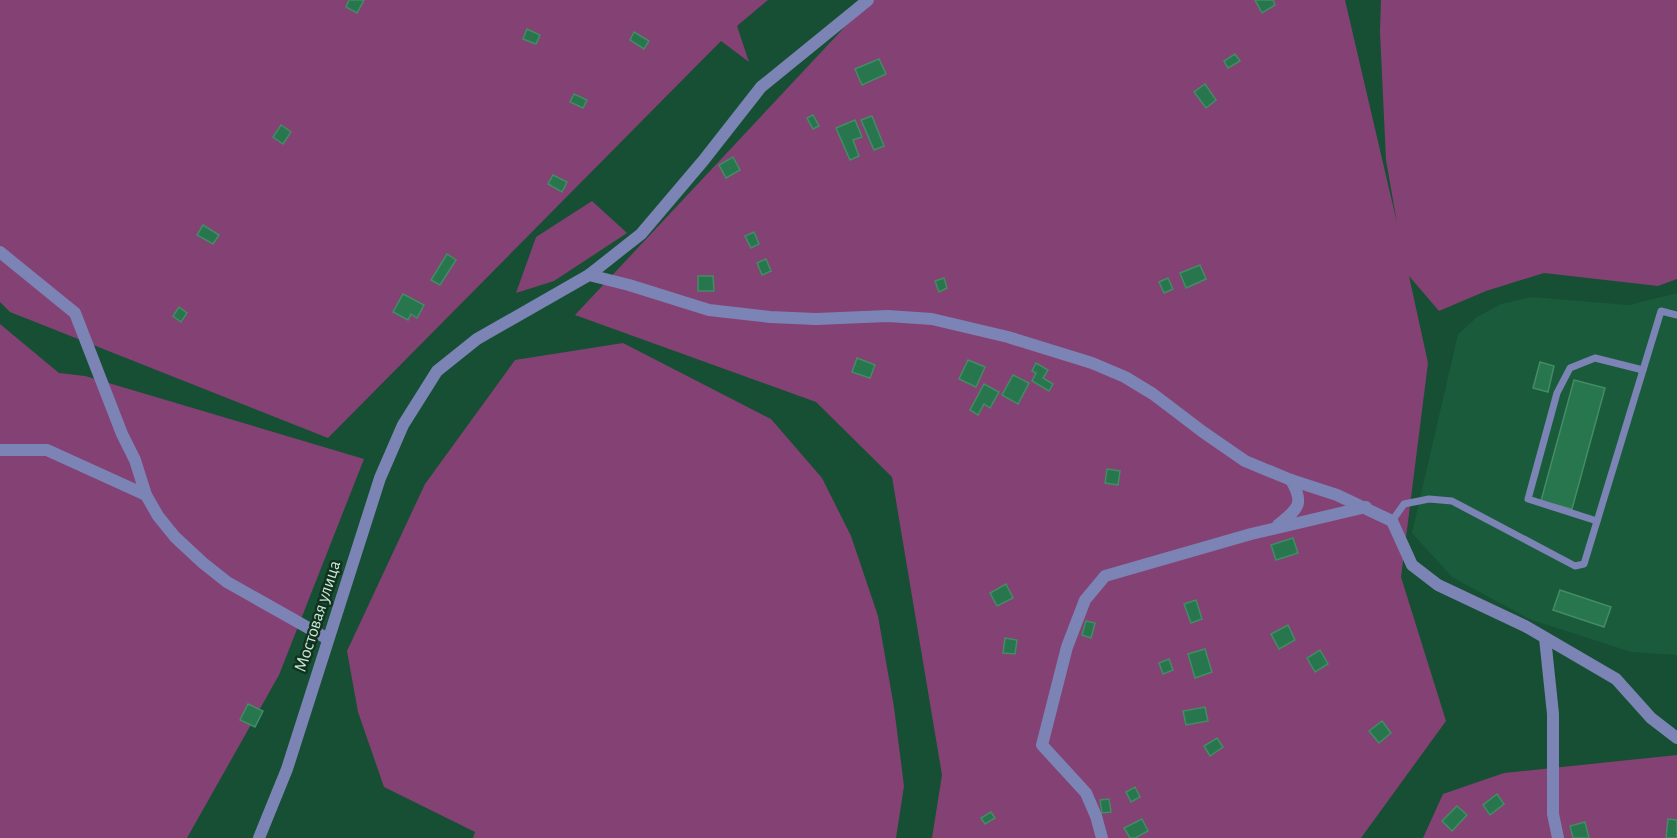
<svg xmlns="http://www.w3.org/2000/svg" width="1677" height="838" font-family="'Alegreya Sans',sans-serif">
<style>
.built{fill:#1a5b3b}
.green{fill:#844174}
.building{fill:#27764e;stroke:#438c64;stroke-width:1.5}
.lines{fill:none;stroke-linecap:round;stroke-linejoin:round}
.lane{stroke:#7c83b5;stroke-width:7}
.street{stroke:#7c83b5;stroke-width:12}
.labels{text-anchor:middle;stroke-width:5;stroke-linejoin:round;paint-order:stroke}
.street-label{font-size:18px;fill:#c7ead4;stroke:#123120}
</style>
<rect width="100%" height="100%" fill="#164f33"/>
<!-- built -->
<path class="built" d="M1677 293V655L1631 652 1529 619 1452 577 1412 533 1458 334 1477 317 1501 304 1532 297 1629 305Z"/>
<!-- green -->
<g class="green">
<path d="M0 0H768L737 26 749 62 721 41 328 438 10 312 0 302Z"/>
<path d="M870 0H1345L1397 223 1386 160 1380 32 1381 0H1677V279L1658 286 1544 273 1486 291 1439 311 1409 276 1428 363 1401 577 1446 721 1361 838H932L942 775 892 477 816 402 575 315Z"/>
<path d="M592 201 627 233 554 281 516 293 536 237Z"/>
<path d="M0 324 59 373 85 376 364 459 279 675 187 838H0Z"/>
<path d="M623 343 771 419 822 478 851 536 878 616 894 707 904 786 896 838H473L475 832 384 787 358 712 347 651 425 484 515 360Z"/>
<path d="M1677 755V838H1423L1443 794 1504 773Z"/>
</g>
<!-- building -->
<g class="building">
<path d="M349 0H364L357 13 346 7Z"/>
<path d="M1255 0H1273L1275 5 1262 13Z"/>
<path d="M527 29 540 35 536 44 523 39Z"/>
<path d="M634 32 649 41 644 49 630 40Z"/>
<path d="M1235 54 1240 61 1228 68 1224 61Z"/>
<path d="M879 59 886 74 862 85 855 69Z"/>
<path d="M1205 84 1216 100 1206 108 1194 92Z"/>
<path d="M574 94 587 100 583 108 570 102Z"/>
<path d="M813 115 819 126 813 129 807 118Z"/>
<path d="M872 116 884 146 874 150 861 120Z"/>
<path d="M855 120 862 137 853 140 859 156 850 160 836 128Z"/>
<path d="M281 125 291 132 283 144 273 137Z"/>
<path d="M733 157 740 170 726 178 719 165Z"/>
<path d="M553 175 567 182 562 192 548 184Z"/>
<path d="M203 225 219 235 213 244 197 235Z"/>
<path d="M754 232 759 244 751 248 745 236Z"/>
<path d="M447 254 456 260 440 285 431 280Z"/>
<path d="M766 259 771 271 762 275 757 263Z"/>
<path d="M1200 265 1206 279 1186 288 1180 273Z"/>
<path d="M698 276H713L714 291H698Z"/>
<path d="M944 278 947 288 939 292 935 281Z"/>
<path d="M1168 278 1173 289 1164 293 1159 282Z"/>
<path d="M403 294 424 305 417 318 411 314 408 320 393 312Z"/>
<path d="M179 307 187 313 181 322 173 316Z"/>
<path d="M857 358 875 365 870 378 852 372Z"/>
<path d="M968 360 985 367 976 387 959 379Z"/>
<path d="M1540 362 1554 366 1548 392 1533 388Z"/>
<path d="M1036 363 1048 370 1043 378 1053 384 1049 391 1032 381 1036 373 1032 371Z"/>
<path d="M1013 375 1029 383 1018 404 1002 395Z"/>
<path d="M1574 380 1605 388 1572 509 1541 501Z"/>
<path d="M984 384 999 392 990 408 984 404 978 415 970 410Z"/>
<path d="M1107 469 1120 471 1118 485 1105 483Z"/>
<path d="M1293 538 1298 553 1276 560 1271 545Z"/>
<path d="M1006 584 1013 598 997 606 990 593Z"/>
<path d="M1560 590 1611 607 1604 627 1553 610Z"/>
<path d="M1196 600 1202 619 1191 623 1184 604Z"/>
<path d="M1086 621 1095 623 1091 638 1082 635Z"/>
<path d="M1288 625 1295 640 1279 649 1271 634Z"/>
<path d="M1005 638 1017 640 1015 654 1003 653Z"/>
<path d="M1205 649 1212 672 1195 678 1188 654Z"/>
<path d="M1320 650 1328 664 1315 672 1307 658Z"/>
<path d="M1169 659 1173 670 1163 674 1159 663Z"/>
<path d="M248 704 263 711 255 727 240 720Z"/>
<path d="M1205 707 1208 721 1186 725 1183 711Z"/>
<path d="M1382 721 1391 733 1379 743 1369 731Z"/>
<path d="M1217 738 1223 747 1210 756 1204 746Z"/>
<path d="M1135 787 1140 797 1131 802 1126 792Z"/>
<path d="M1497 794 1504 804 1490 815 1483 805Z"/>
<path d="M1109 799 1111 812 1102 813 1100 800Z"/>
<path d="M1457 806 1467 815 1452 831 1442 821Z"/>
<path d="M991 812 995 818 985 824 981 818Z"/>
<path d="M1142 819 1148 831 1135 838H1130L1124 828Z"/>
<path d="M1668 819 1677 820V838H1666Z"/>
<path d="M1585 822 1589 838H1573L1570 826Z"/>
</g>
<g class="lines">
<!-- lane -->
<g class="lane">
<path d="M1392 521 1404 504 1429 499 1452 501 1575 566 1584 564 1661 311 1677 315"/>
<path d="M1597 521 1528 499 1557 393 1570 368 1595 358 1643 370"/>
</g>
<!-- street -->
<g class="street">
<path d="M0 252 75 313 122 434 135 460 146 495 158 516 175 537 203 563 227 582 328 639"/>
<path d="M589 275 641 234 703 161 761 87 868 0"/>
<path d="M0 450H47L146 495"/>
<path d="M1278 525C1298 509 1305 504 1291 480"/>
<path d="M1545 638 1553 714V814L1558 838"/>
<path d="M259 838 287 769 380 478 403 425 437 371 477 339 589 275 629 285 709 310 770 317 816 319 888 316 932 319 1008 337 1092 363 1125 377 1153 394 1203 432 1245 461 1291 480 1337 495 1392 521 1412 565 1438 585 1525 626 1616 679 1651 718 1677 738"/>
<path d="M1102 838 1096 816 1086 793 1042 745 1067 647 1085 600 1105 576 1251 534 1366 507"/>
</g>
</g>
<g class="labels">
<!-- street labels -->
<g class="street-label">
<text transform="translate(317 616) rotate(-72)" y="6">Мостовая улица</text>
</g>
</g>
</svg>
